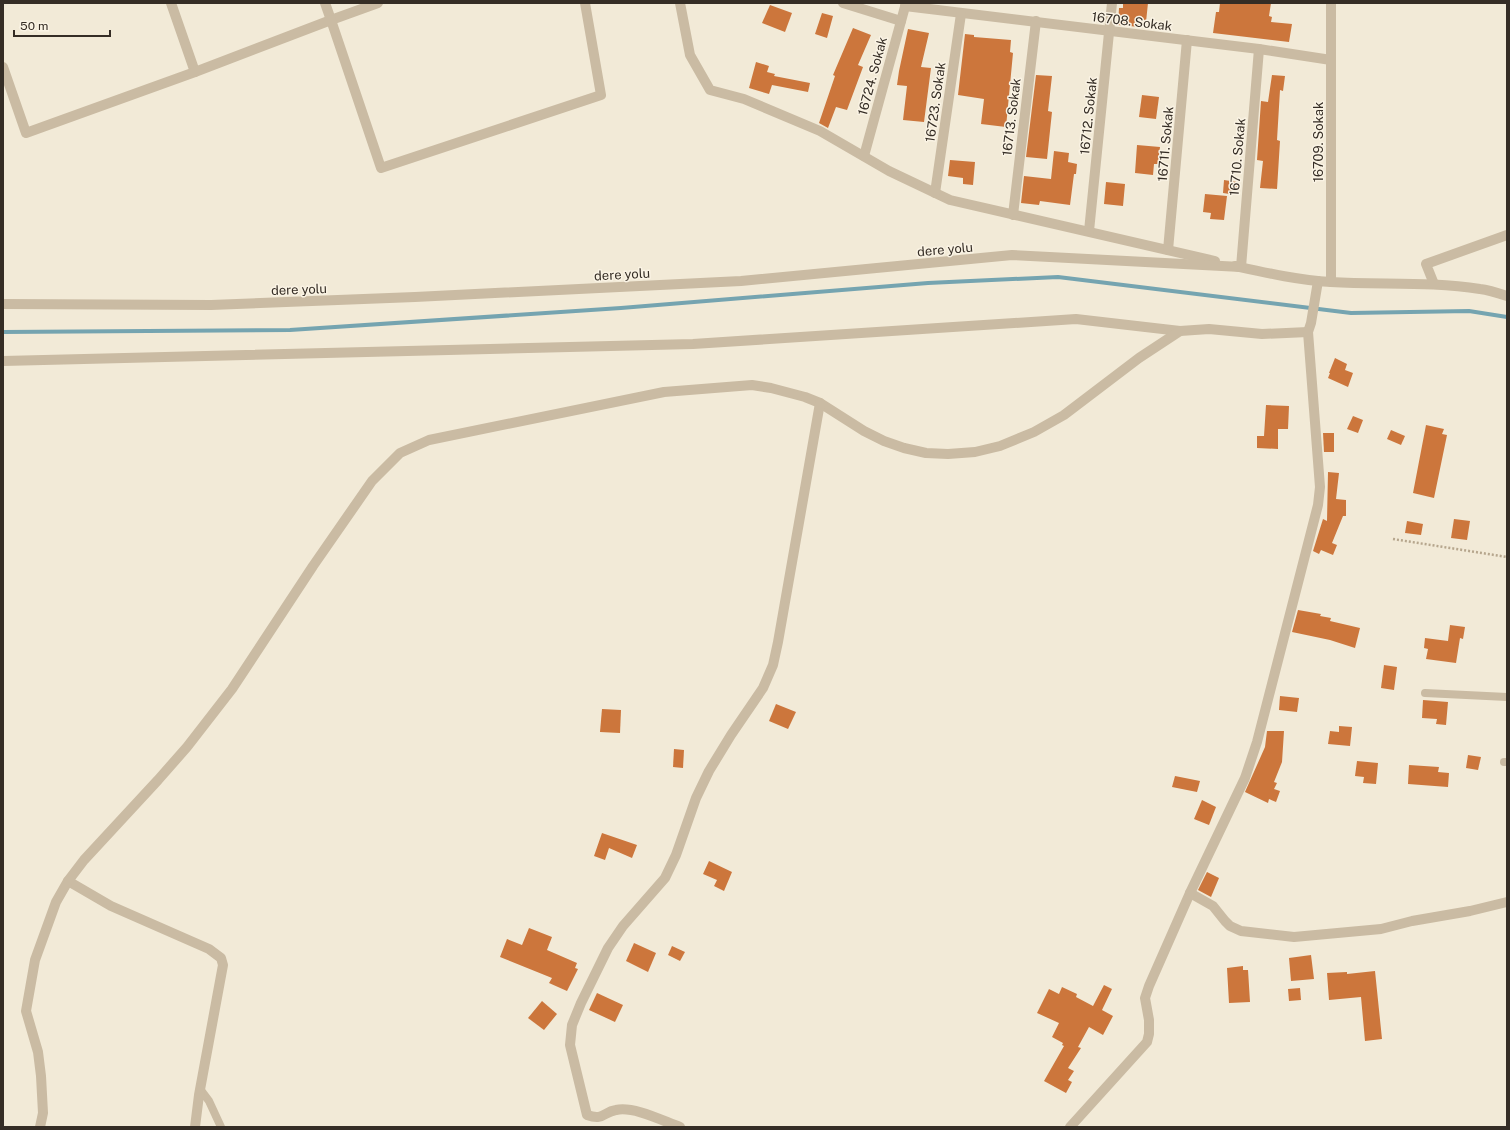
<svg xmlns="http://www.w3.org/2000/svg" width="1510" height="1130" font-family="'Public Sans',sans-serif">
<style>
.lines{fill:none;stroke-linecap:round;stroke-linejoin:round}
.stream{stroke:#75a4b0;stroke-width:4}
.building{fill:#cc763c}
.path{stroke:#b6a68d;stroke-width:2.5;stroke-dasharray:2 2;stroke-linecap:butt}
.service{stroke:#cabba3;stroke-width:8}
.minor{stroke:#cabba3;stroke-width:10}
.tertiary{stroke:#cabba3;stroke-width:10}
.labels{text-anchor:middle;stroke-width:3;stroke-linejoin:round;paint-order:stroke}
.street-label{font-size:13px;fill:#352d25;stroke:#faf3e4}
</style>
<rect width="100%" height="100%" fill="#f2ead7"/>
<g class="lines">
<!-- stream -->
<path class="stream" d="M3 332 290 330 621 308 928 283 1058 277 1351 313 1469 311 1507 317"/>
</g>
<!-- building -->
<g class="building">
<path d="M1123 3H1148L1146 22H1141L1140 27 1118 25 1119 8H1123Z"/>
<path d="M1220 3H1271L1269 16 1272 17 1271 22 1292 24 1289 42 1213 33 1216 12H1219Z"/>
<path d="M770 5 792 13 785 32 762 23Z"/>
<path d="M822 13 833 16 827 38 815 34Z"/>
<path d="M853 28 871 35 858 65 863 67 847 110 836 107 828 128 819 123 835 76 833 75Z"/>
<path d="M908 29 929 33 921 67 931 68 924 122 903 120 907 86 897 85 899 71Z"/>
<path d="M965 34 974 35V37L1011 40 1010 52 1013 53 1006 127 981 124 984 99 958 95Z"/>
<path d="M756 62 769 66 767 72 775 74 774 76 810 83 808 92 772 85 769 94 749 88Z"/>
<path d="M1036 75 1052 76 1048 111 1052 112 1047 159 1026 157Z"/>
<path d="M1272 75 1285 76 1283 91 1280 90 1277 140 1280 141 1277 189 1260 188 1263 161 1257 160 1261 101 1268 102Z"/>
<path d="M1142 95 1159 97 1156 119 1139 117Z"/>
<path d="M1137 145 1160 147 1158 164H1154L1153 175 1135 173Z"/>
<path d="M1054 151 1069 153 1068 162 1077 164 1076 174H1074L1070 205 1040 201 1039 205 1021 203 1024 176 1051 179Z"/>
<path d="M950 160 975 162 973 185 963 184V178L948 176Z"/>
<path d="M1224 180 1237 182 1236 195 1223 193Z"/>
<path d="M1106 182 1125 184 1123 206 1104 204Z"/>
<path d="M1205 194 1227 196 1224 220 1210 219 1211 213 1203 212Z"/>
<path d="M1335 358 1347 364 1345 370 1353 373 1348 387 1328 378 1330 373H1329Z"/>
<path d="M1266 405 1289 406 1288 429H1278V449L1257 448V436H1264Z"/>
<path d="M1353 416 1363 420 1358 433 1347 429Z"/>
<path d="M1426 425 1444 429 1442 434 1447 435 1434 498 1413 493Z"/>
<path d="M1391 430 1405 436 1401 445 1387 439Z"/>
<path d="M1323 433H1334V452H1324Z"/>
<path d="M1328 472 1339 473 1336 499 1346 500V516H1343L1332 543 1337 545 1333 555 1321 550 1319 554 1313 551 1323 519 1327 521Z"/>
<path d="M1454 519 1470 521 1467 540 1451 538Z"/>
<path d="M1407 521 1423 524 1421 535 1405 533Z"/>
<path d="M1298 610 1321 614 1320 616 1331 618 1330 621 1360 628 1355 648 1330 640 1292 632Z"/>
<path d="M1450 625 1465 627 1463 639 1460 638 1456 663 1426 659 1428 649 1424 648 1425 638 1448 641Z"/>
<path d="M1384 665 1397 667 1394 690 1381 688Z"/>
<path d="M1280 696 1299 698 1297 712 1279 710Z"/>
<path d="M1423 700 1448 702 1446 725 1436 724 1437 719 1422 718Z"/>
<path d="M776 704 796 712 788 729 769 721Z"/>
<path d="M602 709 621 710 620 733 600 732Z"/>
<path d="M1339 726 1352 727 1350 746 1328 744 1330 731 1339 732Z"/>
<path d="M1267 731H1284L1282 762 1274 782 1277 783 1274 789 1280 791 1276 802 1269 799 1268 803 1245 792 1265 747Z"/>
<path d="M674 749 684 750 683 768 673 767Z"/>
<path d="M1468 755 1481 757 1478 770 1466 768Z"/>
<path d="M1357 761 1378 763 1376 784 1363 783 1364 777 1355 776Z"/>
<path d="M1409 765 1439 767 1438 772 1449 773 1448 787 1408 784Z"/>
<path d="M1175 776 1200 781 1197 792 1172 787Z"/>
<path d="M1202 800 1216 807 1209 825 1194 819Z"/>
<path d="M602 833 637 845 632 858 609 848 605 860 594 856Z"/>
<path d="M709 861 732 872 724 891 714 886 717 880 703 874Z"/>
<path d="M1207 872 1219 878 1211 897 1198 890Z"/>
<path d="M529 928 552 937 547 950 577 963 575 968 578 969 567 991 549 983 552 978 500 957 507 939 522 945Z"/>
<path d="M634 943 656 953 648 972 626 961Z"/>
<path d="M672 946 685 952 680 961 668 955Z"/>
<path d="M1311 955 1314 979 1291 981 1289 958Z"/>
<path d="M1243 966V970H1248L1250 1002 1229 1003 1227 968Z"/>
<path d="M1375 971 1382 1039 1365 1041 1361 997 1329 1000 1327 973 1347 972V974Z"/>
<path d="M1104 985 1112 989 1102 1010 1113 1016 1103 1035 1089 1027 1078 1047 1081 1048 1068 1068 1074 1071 1068 1080 1072 1082 1066 1093 1044 1081 1064 1046 1062 1045 1063 1043 1052 1037 1059 1023 1037 1013 1049 989 1059 994 1062 987 1077 994 1076 997 1093 1006Z"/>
<path d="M1300 988 1301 1000 1289 1001 1288 989Z"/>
<path d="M597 993 623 1005 615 1022 589 1010Z"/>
<path d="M542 1001 557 1014 544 1030 528 1018Z"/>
</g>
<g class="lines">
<!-- path -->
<path class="path" d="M1393 539 1507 557"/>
<!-- service -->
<g class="service">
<path d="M1425 693 1507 697"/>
<path d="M1504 762H1507"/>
<path d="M200 1089 209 1101 221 1127"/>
</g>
<!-- minor -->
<g class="minor">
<path d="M171 3 195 72"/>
<path d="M325 3 331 20 378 3"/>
<path d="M680 3 690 55 710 90 744 99 820 131 889 171 950 200 1215 261"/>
<path d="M843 3 901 21"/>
<path d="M905 6 1259 49 1331 60"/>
<path d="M3 67 26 133 195 72 331 20 381 168 601 95 585 3"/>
<path d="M864 156 906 3"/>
<path d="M935 193 961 14"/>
<path d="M1013 215 1036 21"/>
<path d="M1089 231 1112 3"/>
<path d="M1168 250 1187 40"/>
<path d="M1235 266C1267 273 1298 280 1331 282 1381 285 1431 281 1480 289 1489 290 1498 293 1507 296"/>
<path d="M1434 284 1426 264 1507 235"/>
<path d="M3 304 211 305 415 297 741 281 1012 255 1241 267 1259 49"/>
<path d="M3 361 693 344 1076 319 1180 331"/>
<path d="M68 881 111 906 209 949 221 958 223 965 199 1095 195 1127"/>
<path d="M1190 893 1213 906 1225 921 1230 926 1241 931 1294 937 1381 929 1412 921 1470 911 1507 902"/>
<path d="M40 1127 43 1113 41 1076 38 1052 26 1011 35 960 56 902 68 881 84 860 158 780 187 747 232 689 313 566 372 481 400 453 429 440 664 392 752 385 771 388 805 397 820 403 864 431 884 441 904 448 926 453 948 454 975 452 1000 446 1034 432 1064 415 1139 358 1180 331 1209 329 1262 334 1308 332"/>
<path d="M680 1127C663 1121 634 1106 616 1110 603 1112 604 1121 587 1115L570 1045 572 1025 581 1003 608 948 623 926 665 878 676 855 696 798 709 771 731 735 763 688 773 665 778 642 820 403"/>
<path d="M1070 1127 1147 1042 1149 1034V1020L1145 998 1149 986 1190 893 1245 778 1257 742 1318 505 1320 487 1308 332 1311 323 1318 281"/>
</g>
<!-- tertiary -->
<path class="tertiary" d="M1331 3V282"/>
</g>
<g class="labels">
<!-- street labels -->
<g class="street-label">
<text transform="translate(1132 21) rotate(7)" y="5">16708. Sokak</text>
<text transform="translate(872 76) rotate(-75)" y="5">16724. Sokak</text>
<text transform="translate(935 102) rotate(-82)" y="5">16723. Sokak</text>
<text transform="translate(1088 116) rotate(-84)" y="5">16712. Sokak</text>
<text transform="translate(1011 117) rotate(-83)" y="5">16713. Sokak</text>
<text transform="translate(1318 142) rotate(-90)" y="5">16709. Sokak</text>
<text transform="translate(1165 144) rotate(-85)" y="5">16711. Sokak</text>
<text transform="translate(1237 157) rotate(-85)" y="5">16710. Sokak</text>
<text transform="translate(945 249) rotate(-5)" y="5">dere yolu</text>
<text transform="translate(622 274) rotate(-3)" y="5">dere yolu</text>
<text transform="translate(299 289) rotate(-2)" y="5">dere yolu</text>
</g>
</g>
<!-- border -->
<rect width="1510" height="1130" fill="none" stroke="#352d25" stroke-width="8"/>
<!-- scale -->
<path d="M14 30v6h96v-6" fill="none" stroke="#352d25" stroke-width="2"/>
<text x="20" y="30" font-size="12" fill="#352d25" stroke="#faf3e4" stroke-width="3" paint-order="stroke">50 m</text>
</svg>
